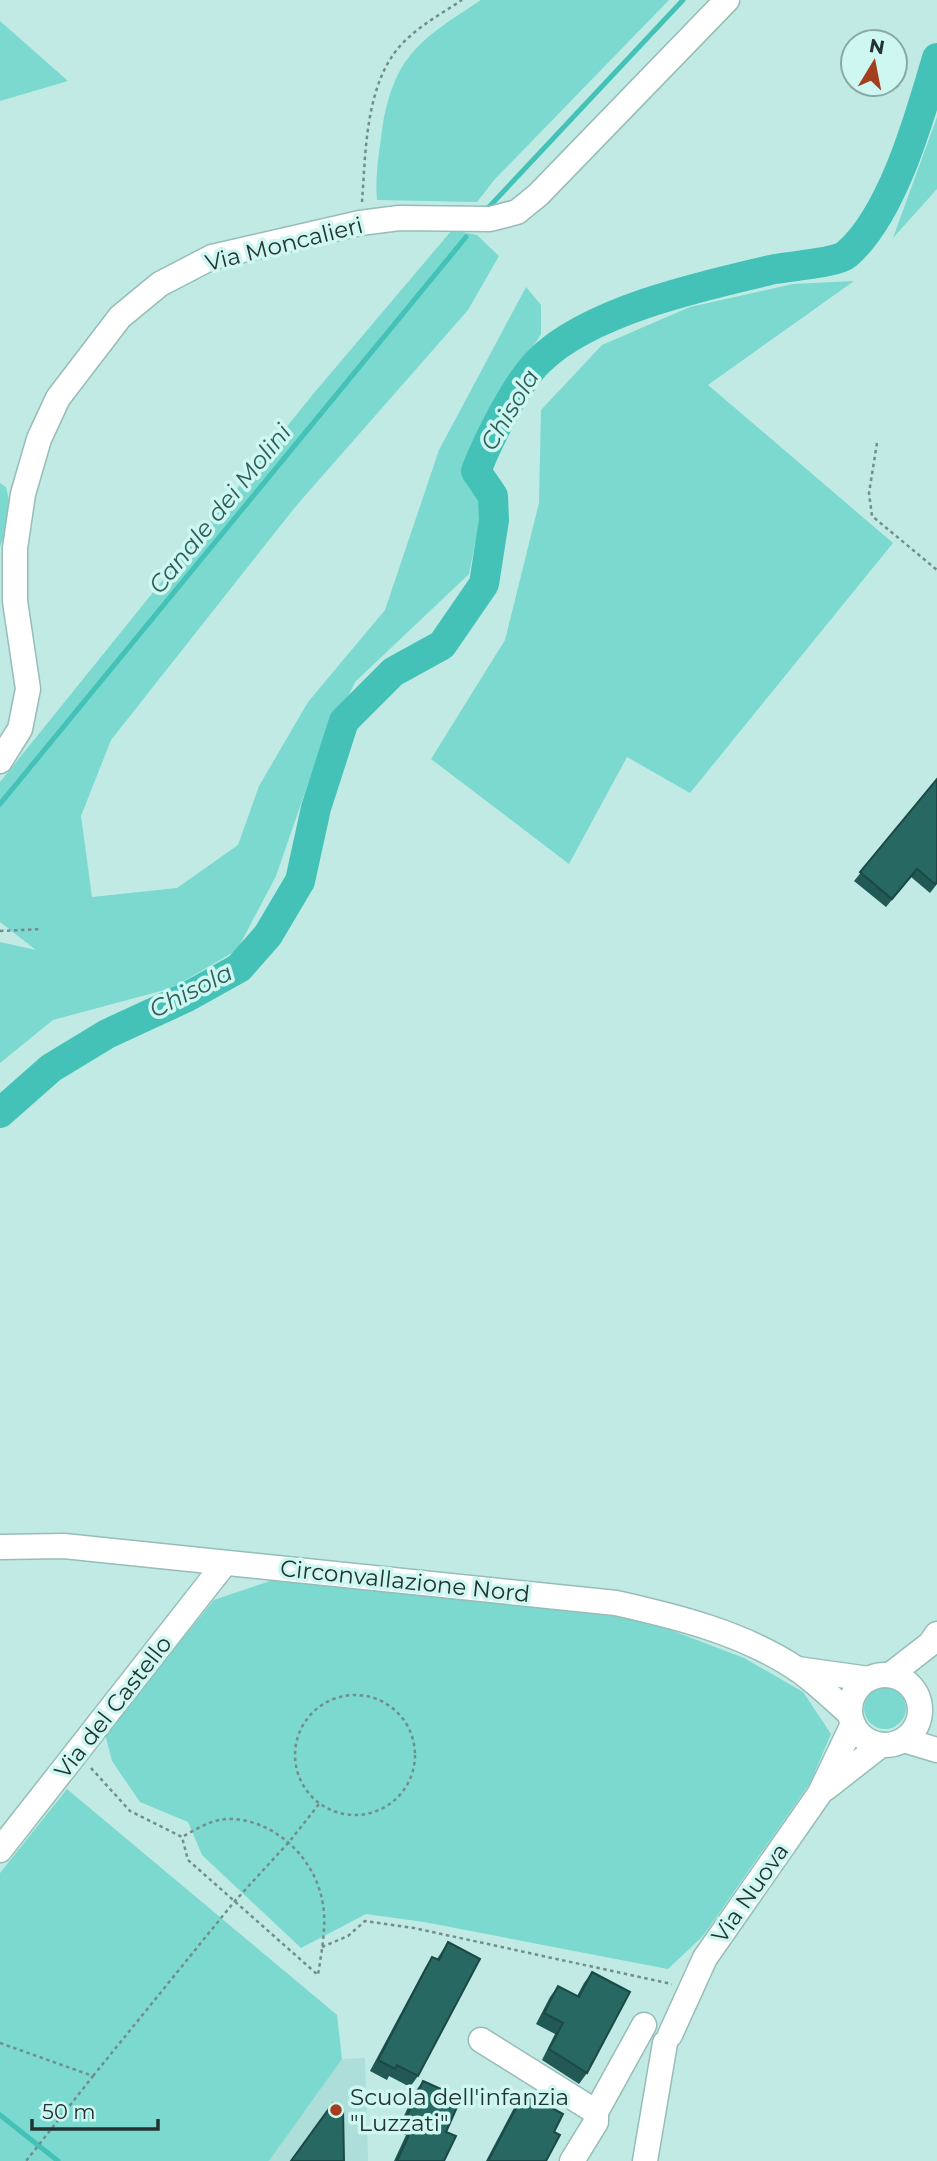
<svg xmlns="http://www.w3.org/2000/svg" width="937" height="2161" font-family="Montserrat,sans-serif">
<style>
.built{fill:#added9}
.green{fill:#7bd9cf}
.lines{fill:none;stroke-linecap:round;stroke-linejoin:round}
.stream{stroke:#44c2b7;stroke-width:5}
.river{stroke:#44c2b7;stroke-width:30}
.minor-casing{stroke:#96bdb8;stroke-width:27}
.path{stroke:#728e8a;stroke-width:2.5;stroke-dasharray:3.5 3.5;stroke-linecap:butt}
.minor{stroke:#fff;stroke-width:24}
.wall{fill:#225954}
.shaded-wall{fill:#1b4945}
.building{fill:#276862;stroke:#1b4945;stroke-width:2}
.poi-dot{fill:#a53e1f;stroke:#cef7f2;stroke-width:2.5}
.labels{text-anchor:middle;stroke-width:7;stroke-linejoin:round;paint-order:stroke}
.street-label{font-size:23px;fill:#233331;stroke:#cef7f2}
.poi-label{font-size:23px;fill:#233331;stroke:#cef7f2;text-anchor:start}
.water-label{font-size:24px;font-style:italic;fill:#2c5f5a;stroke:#cef7f2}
</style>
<rect width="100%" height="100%" fill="#c1eae4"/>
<!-- built -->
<path class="built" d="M365 2058 368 2161H269L342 2059Z"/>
<!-- green -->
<g class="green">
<path d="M481 0H669L495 179 477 202 377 200C375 176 379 154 382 130 394 55 420 40 481 0Z"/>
<path d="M0 21 68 81 0 101Z"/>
<path d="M937 117V189L893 238Z"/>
<path d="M452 230 477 235 499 256 468 310 296 506 111 740 81 816 92 897 177 888 238 845 259 786 308 702 385 610 439 450 526 287 541 305V334L478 435 468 471 483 504 469 574 355 682 312 772 276 876 237 950 172 988 53 1020 0 1063V942L36 950 0 922V782L314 393Z"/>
<path d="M854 281 708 385 893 543 690 793 627 757 569 864 431 759 505 640 539 503 541 410 602 345 690 307 793 284Z"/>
<path d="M0 483 6 487 12 513 0 547Z"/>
<path d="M276 1579 642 1619 744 1658 803 1692 831 1734 810 1783 703 1936 668 1969 424 1922 366 1914 301 1948 202 1855 188 1822 140 1802 112 1761 105 1734 214 1600Z"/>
<circle cx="885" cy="1708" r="21"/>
<path d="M67 1789 337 2015 342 2059 269 2161H0V1873Z"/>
</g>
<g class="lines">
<!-- stream -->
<g class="stream">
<path d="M488 208 683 0"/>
<path d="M0 804 466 237"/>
<path d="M0 2115 58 2161"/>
</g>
<!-- river -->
<path class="river" d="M0 1113 51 1068 107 1034 187 997 239 968 268 935 300 881 316 808 344 721 393 672 442 645 484 584 494 520 493 496 476 471C488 441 516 383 539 361 590 310 706 285 775 269 791 266 837 263 847 254 893 214 920 116 937 58"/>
<!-- minor casing -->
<g class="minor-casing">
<g id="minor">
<path d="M0 761 20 729 28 689 15 601V548L23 494 39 439 58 398 120 317 160 284 212 257 360 223 399 218 490 219 517 212 538 195 727 0"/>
<path d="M0 1547 64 1546 616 1603C678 1617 743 1633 797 1669 816 1682 833 1699 850 1714"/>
<path d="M797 1669 869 1679"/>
<path d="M890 1675 930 1644 937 1634"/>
<circle cx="885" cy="1710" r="35"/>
<path d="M904 1740 937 1750"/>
<path d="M826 1788 881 1745"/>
<path d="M0 1850 225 1563"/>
<path d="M670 2035 705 1958 820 1793 853 1724"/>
<path d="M481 2040 596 2112"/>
<path d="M572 2161 596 2122V2112L644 2025"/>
<path d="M645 2161 665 2043"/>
</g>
</g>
<!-- path -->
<g class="path">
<path d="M362 202C366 149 365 76 408 38 424 23 444 12 462 0"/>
<path d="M877 443 869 493 872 516 937 570"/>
<path d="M0 931 42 929"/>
<circle cx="355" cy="1755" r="60"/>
<path d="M91 1768 130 1811 182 1837 188 1860 318 1975C322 1948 328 1921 321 1895 311 1855 274 1821 232 1819 214 1818 198 1828 182 1837"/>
<path d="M322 1947 348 1936 365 1921 414 1928 672 1984"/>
<path d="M0 2043 93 2076 26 2161"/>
<path d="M93 2076 234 1902 289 1842 319 1804"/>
</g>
<!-- minor -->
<use href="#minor" class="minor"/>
</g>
<!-- wall -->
<g class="wall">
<path d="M937 779V884L930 893 911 877 886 907 854 881Z"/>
<path d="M448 1942 418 2076 410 2087 389 2076 387 2080 370 2071 425 1968 432 1957 437 1959Z"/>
<path d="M592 1972 587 2073 579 2084 542 2060 555 2034 536 2024 550 1997 558 1986 577 1996 584 1983Z"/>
<path d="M423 2081 446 2132 444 2161H394L406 2135 397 2131 415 2092Z"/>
<path d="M524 2093 554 2132 546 2161H486L516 2104Z"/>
</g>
<!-- shaded-wall -->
<path class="shaded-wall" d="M405 2120 414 2124 406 2135 397 2131Z"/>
<!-- building -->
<g class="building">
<path d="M937 779V882L935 884 917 869 892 899 860 872Z"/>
<path d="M448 1942 480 1959 418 2076 397 2065 395 2069 378 2060 432 1957 439 1960Z"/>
<path d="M592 1972 630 1992 587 2073 549 2049 563 2023 544 2013 558 1986 579 1997Z"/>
<path d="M423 2081 461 2098 446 2132 456 2136 444 2161H397L414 2124 405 2120Z"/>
<path d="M524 2093 563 2114 554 2132 560 2135 546 2161H488Z"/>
<path d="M333 2103 343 2108 344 2161H291Z"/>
</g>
<!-- markers -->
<circle class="poi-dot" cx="336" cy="2110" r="7"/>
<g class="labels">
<!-- street labels -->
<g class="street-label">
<text transform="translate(284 244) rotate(-14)" y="8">Via Moncalieri</text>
<text transform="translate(405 1581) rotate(6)" y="8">Circonvallazione Nord</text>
<text transform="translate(113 1707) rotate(-52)" y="8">Via del Castello</text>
<text transform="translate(750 1893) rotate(-55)" y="8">Via Nuova</text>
</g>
<!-- poi labels -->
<g class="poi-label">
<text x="350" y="2105">Scuola dell'infanzia<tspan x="350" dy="26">"Luzzati"</tspan></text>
</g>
<!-- water labels -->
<g class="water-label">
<text transform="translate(510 410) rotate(-59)" y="8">Chisola</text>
<text transform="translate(220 509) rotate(-51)" y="8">Canale dei Molini</text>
<text transform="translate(191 991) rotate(-27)" y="8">Chisola</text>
</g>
</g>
<!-- north arrow -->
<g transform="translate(874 63) rotate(10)"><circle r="33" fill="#cef7f2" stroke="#8aa9a5" stroke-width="2"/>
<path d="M0-5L12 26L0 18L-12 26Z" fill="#a53e1f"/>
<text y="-10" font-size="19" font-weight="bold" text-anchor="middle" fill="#233331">N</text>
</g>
<!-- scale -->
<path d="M32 2119v10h126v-10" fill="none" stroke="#233331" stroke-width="3.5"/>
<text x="42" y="2119" font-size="21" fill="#233331" stroke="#cef7f2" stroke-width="5" paint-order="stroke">50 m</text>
</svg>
